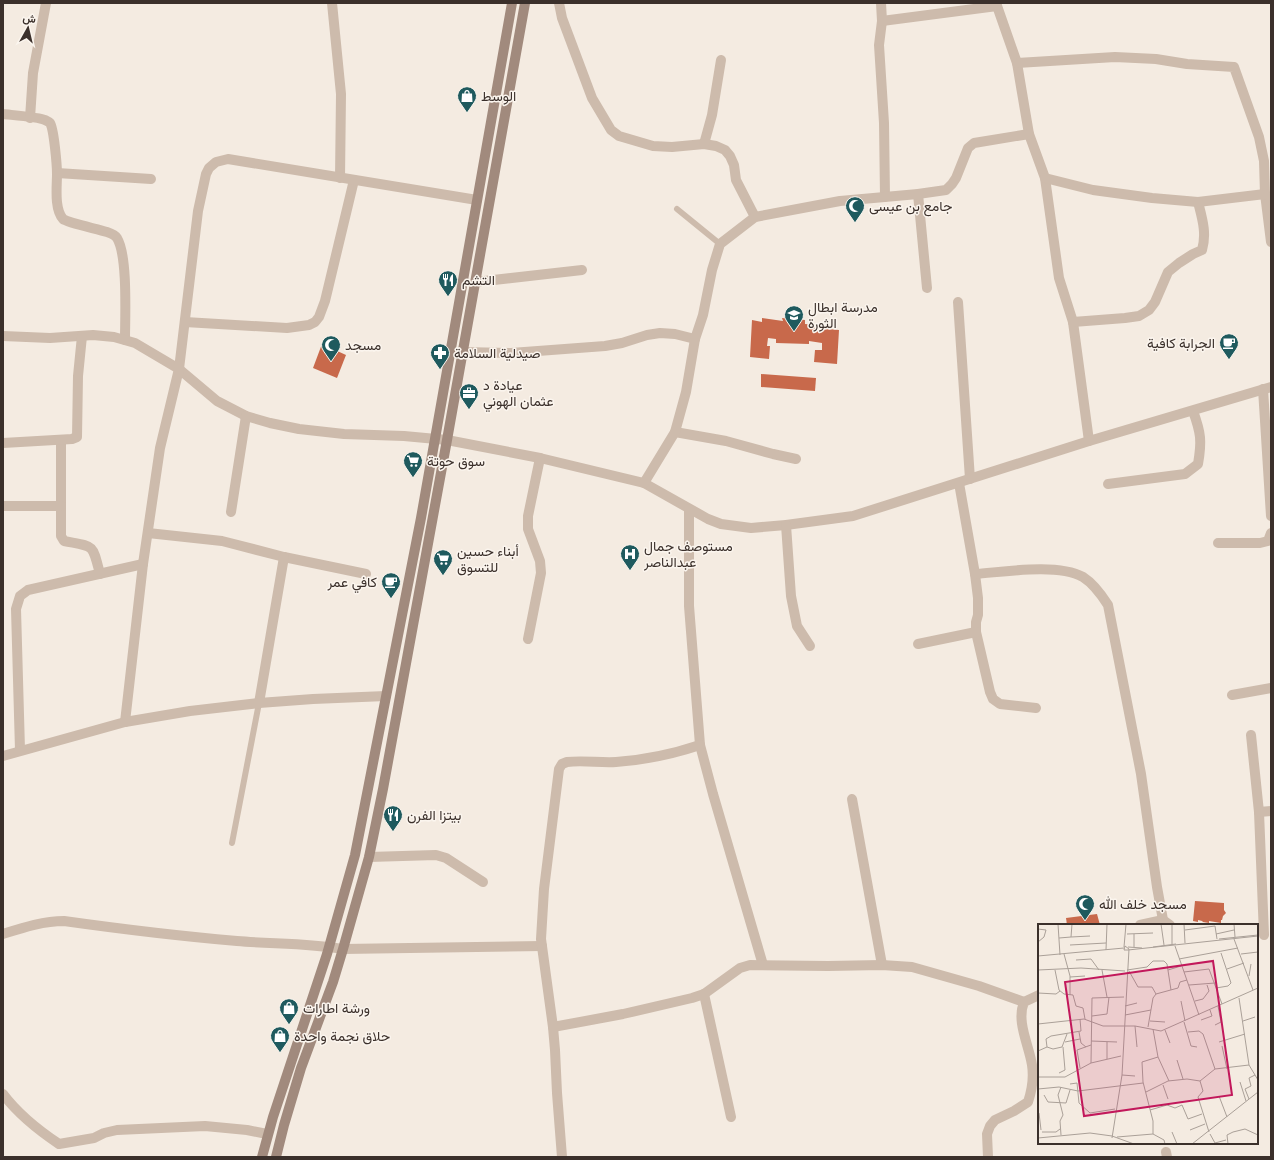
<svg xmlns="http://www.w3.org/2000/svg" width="1274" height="1160" font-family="Roboto,Vazirmatn,sans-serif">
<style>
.building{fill:#c8694b}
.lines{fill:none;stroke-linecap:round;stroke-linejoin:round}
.lane{stroke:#cdbbac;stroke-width:6}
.street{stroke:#cdbbac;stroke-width:10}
.secondary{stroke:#a18a7d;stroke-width:10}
.labels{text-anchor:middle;stroke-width:3;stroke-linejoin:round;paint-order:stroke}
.poi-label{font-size:14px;fill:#3b302b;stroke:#fbf5ee;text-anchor:start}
.inset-road{fill:none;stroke:#aaa098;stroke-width:1}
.view{fill:#c2185b;fill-opacity:0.15;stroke:#c2185b;stroke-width:2}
.inset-edge{fill:none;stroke:#3b302b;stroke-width:2}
</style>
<rect width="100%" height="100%" fill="#f4ebe1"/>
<!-- building -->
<g class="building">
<path d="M762 318 783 321 782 318 805 320V324L829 326 828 329 839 330 837 364 814 362 815 350H822V343L809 341V344L776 343V339L768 338 767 346H770L769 359 750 357 752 320 762 322Z"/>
<path d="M322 344 346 355 337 378 313 368Z"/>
<path d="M761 374 816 378 815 391 761 387Z"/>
<path d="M1195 901 1224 903V910L1226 913 1223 916 1222 920H1221V923L1209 921V923L1203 922 1202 921 1198 920V922L1193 921Z"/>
<path d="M1097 914 1100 925H1067L1066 918Z"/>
</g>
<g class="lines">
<!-- lane -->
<g class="lane">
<path d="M677 209 720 244"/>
<path d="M232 843 259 703"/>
</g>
<!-- street -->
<g class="street">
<path d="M332 3 341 94 340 178"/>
<path d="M559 3 562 18 592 98 611 130 619 136 653 146 672 147 704 144 716 146 725 150 730 156 734 165 736 180 755 217"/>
<path d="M881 3 882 21 879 45 884 123 885 197"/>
<path d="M996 3 1017 63 1029 134 1045 178 1059 278 1073 322 1089 441"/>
<path d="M882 21 997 6"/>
<path d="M1017 63 1115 57 1156 59 1187 64 1234 67 1259 137 1264 161 1265 194 1271 242"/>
<path d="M3 114C11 115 39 117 45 120 47 121 49 122 50 123 54 129 57 166 57 174 57 186 54 209 63 219 68 223 98 229 107 232 110 233 115 235 117 238 128 256 125 317 125 340"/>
<path d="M30 118 33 73 46 3"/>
<path d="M704 144 712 115 721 60"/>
<path d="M57 173 151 179"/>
<path d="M1045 178 1093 190 1152 198 1198 202 1265 194"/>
<path d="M918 194 927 288"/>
<path d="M476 282 582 270"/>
<path d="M958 302 970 479"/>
<path d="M185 322 287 328 309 325 315 322 319 317 325 301 354 180"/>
<path d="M1073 322 1125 318 1139 316 1149 310 1155 302 1168 272 1179 263 1193 254 1202 250C1207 233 1202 218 1198 202"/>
<path d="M3 336 50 338 93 335 114 337 135 343 179 369 217 401 246 416 270 423 299 429 344 434 404 436 447 440 540 458 644 483 708 519 721 524 751 528 786 525 853 516 1089 441 1271 387"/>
<path d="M462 352 511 353 605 346 622 343 647 335 660 333 675 334 695 339"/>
<path d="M1263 389 1271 516"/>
<path d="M675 432 726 441 773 454 796 459"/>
<path d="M61 440V536L64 541C95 547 92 543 100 574"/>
<path d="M3 443 72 439 77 437 78 376 82 336"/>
<path d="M644 483 675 432 686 392 695 339 703 315 712 270 720 244 755 217 840 201 918 194 946 190 952 184 956 178 968 148 974 143 1029 134"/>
<path d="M959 483 975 574 978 598V615L976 622V632L990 692 993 699 1000 704 1036 708"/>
<path d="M1108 484 1185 474 1198 464C1202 441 1201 433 1193 411"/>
<path d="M3 506H61"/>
<path d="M689 509V606L700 745 713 794 763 965"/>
<path d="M231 512 246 416"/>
<path d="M786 525 791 596 797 626 810 646"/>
<path d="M148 533 222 541 284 557 366 574"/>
<path d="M1218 543H1260L1268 541 1271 533"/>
<path d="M975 574C1004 572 1057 563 1083 577 1094 584 1101 594 1108 605L1141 774 1157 887 1163 920 1170 925"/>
<path d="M528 639 541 573 540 561 528 529V516L540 458"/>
<path d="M918 644 976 632"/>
<path d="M1232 695 1271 688"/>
<path d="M259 703 284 557"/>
<path d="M125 722 143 564 160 448 179 369 198 211 206 174 209 168 216 162 228 159 477 200"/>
<path d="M1251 735 1259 812 1264 935"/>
<path d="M20 750 16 609 20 596 28 590 143 564"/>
<path d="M3 756 125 722 190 711 259 703 313 699 386 696"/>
<path d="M852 799 882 965"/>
<path d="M1259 812 1271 811"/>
<path d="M369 857 436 855 446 858 483 882"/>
<path d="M1140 925 1163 920"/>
<path d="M3 934C22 928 43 921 64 921 121 929 179 936 237 941 272 944 308 943 343 949L542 946"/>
<path d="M704 994 731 1117"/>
<path d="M553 1027 623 1014 692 998 704 994 740 968 750 965 828 966 882 965 912 967 979 986 1024 1002"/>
<path d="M3 1094C18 1114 38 1130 59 1144L94 1138 104 1133 117 1130 205 1126 247 1130 267 1134"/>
<path d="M1166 1152 1167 1157"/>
<path d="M562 1157 557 1093 555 1050 553 1027 541 939 544 889 559 769 562 764 567 762C583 760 600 763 616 762 645 760 673 754 700 745"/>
<path d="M988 1157 987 1134 990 1126 995 1120 1014 1111 1028 1102C1032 1090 1034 1078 1032 1065 1029 1045 1016 1022 1024 1002L1039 995"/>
</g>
<!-- secondary -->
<g class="secondary">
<path d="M262 1157 273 1117 327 954 355 855 421 518 512 3"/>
<path d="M276 1157 284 1125 301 1068 333 982 343 949 369 857 383 789 447 440 525 3"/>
</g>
</g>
<!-- icons -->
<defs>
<g id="shop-pin" transform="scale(1)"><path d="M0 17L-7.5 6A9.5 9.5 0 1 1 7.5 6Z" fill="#1f5a5e" stroke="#fbf5ee"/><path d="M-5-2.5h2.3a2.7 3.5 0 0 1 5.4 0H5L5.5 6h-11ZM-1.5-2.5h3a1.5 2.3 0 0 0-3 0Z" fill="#fff"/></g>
<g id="mosque-pin" transform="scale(1)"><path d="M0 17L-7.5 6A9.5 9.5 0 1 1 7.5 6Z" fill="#1f5a5e" stroke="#fbf5ee"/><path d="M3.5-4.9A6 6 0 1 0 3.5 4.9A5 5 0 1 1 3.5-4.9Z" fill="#fff"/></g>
<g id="restaurant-pin" transform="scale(1)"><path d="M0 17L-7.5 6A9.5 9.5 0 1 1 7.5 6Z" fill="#1f5a5e" stroke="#fbf5ee"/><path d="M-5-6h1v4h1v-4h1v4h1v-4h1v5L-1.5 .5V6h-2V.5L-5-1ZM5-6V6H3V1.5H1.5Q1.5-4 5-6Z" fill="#fff"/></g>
<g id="school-pin" transform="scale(1)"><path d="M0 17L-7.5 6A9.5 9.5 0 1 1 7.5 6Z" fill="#1f5a5e" stroke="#fbf5ee"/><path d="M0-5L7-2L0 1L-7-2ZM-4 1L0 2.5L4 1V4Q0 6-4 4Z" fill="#fff"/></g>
<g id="cafe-pin" transform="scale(1)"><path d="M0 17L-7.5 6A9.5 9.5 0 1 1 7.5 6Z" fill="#1f5a5e" stroke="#fbf5ee"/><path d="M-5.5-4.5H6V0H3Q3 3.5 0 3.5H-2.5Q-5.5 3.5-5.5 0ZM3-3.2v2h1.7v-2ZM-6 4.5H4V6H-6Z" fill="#fff"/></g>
<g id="pharmacy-pin" transform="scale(1)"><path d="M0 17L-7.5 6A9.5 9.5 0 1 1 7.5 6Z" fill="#1f5a5e" stroke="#fbf5ee"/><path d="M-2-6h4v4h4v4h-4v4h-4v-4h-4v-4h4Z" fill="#fff"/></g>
<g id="office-pin" transform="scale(1)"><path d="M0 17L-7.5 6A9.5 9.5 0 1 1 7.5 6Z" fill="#1f5a5e" stroke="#fbf5ee"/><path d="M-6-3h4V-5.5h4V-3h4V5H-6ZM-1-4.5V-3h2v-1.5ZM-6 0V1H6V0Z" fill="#fff"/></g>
<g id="supermarket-pin" transform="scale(1)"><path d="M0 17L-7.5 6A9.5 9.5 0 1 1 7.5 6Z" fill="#1f5a5e" stroke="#fbf5ee"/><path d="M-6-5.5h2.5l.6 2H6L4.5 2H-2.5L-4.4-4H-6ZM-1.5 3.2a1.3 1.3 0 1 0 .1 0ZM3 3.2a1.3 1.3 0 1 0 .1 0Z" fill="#fff"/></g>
<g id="hospital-pin" transform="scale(1)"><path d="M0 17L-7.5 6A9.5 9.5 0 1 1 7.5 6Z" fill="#1f5a5e" stroke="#fbf5ee"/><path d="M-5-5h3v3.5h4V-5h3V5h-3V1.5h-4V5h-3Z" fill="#fff"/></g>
</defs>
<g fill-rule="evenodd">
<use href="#shop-pin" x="467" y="96"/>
<use href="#mosque-pin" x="855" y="206"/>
<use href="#restaurant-pin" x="448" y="280"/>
<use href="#school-pin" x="794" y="315"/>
<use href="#cafe-pin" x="1229" y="343"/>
<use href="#mosque-pin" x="331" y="345"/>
<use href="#pharmacy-pin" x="440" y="353"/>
<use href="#office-pin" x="469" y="393"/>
<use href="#supermarket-pin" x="413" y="461"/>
<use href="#hospital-pin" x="630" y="554"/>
<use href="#supermarket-pin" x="443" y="559"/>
<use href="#cafe-pin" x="391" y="582"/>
<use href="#restaurant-pin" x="393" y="815"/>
<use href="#mosque-pin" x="1085" y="904"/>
<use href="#shop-pin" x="289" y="1008"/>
<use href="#shop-pin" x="280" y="1036"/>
</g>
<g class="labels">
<!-- poi labels -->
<g class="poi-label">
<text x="481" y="101">الوسط</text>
<text x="869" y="211">جامع بن عيسى</text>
<text x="462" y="285">التشم</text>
<text x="808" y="312">مدرسة ابطال<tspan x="808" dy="16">الثورة</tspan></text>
<text x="1215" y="348" text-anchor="end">الجرابة كافية</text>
<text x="345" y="350">مسجد</text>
<text x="454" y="358">صيدلية السلامة</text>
<text x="483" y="390">عيادة د<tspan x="483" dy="16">عثمان الهوني</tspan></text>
<text x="427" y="466">سوق حوتة</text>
<text x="644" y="551">مستوصف جمال<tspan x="644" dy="16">عبدالناصر</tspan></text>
<text x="457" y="556">أبناء حسين<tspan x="457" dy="16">للتسوق</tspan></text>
<text x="377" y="587" text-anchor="end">كافي عمر</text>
<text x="407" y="820">بيتزا الفرن</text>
<text x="1099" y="909">مسجد خلف الله</text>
<text x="303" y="1013">ورشة اطارات</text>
<text x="294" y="1041">حلاق نجمة واحدة</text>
</g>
</g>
<!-- overview -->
<g transform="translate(1038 924)">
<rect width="220" height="220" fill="#f4ebe1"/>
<path class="inset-road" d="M20 0 22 31M123 0 126 21M134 0V20M146 0 147 19M196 0 197 13M177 2 179 15M0 5 8 6 6 13 0 18M147 6 177 2M89 10 115 9M178 10 196 6M33 13 52 12M21 14 33 13 34 0M181 15 220 11M196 15 215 66M32 21 68 19M137 22 161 91M86 23 88 0M90 23 104 24M96 23V10M115 23 138 20M68 26 69 0M90 26 220 12M26 30 32 52V71M203 30 220 28M0 32 86 24M141 35 200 24M38 36 53 35 61 46M189 45 206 39M0 46 43 44 87 47M17 46 21 66 26 70 35 71 38 82 45 84 47 95M64 46 69 73M89 46 109 43 115 37H126L129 40 133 66M130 46 143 42M91 47 100 63H114L118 70M146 48 171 45 184 80M211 52 213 40M32 53 47 52M151 61 177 59M178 64 190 62 193 59 183 29M0 69 18 70 22 67M201 74 211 141 220 156M143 77 147 97M157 77 165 75 171 67 169 61M87 82 99 79M87 91 113 86M54 92 69 90 71 73M163 96 174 92 172 86M112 97 127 98M205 97 217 93M146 98 153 122 159 123M0 100 46 95 65 102H97L123 107 220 64M177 101 183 98 180 82M97 102 99 123M110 103 115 74 118 70 140 64 142 58 149 56M115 105 120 133 131 157M127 106 132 119M41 108 43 119 48 123M150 108 161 107 165 110 177 145M53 117 79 118M27 118 42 115M181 118 207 110M184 122 189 145M9 123 8 115 13 112 43 107 42 95M0 127 9 123 15 125 24 123 29 110M69 135V118M139 136 145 155M53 139 54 74 86 73M42 144 39 126 53 121M21 149 27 146 25 123M84 151 97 152M0 153H27L53 139 83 132M202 158 208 177M32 160 39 159 41 179 52 189 77 185M125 161 130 175M23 163 20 171 25 191 22 197 23 211M0 165 21 163 40 167 105 159M108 168 130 157 149 155 162 157M6 171 10 178 28 179 32 166M181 172 189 193M211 175 207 165 213 162 211 154 217 151M112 186 129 181 137 184 144 181 150 195 164 190M1 189 3 206M152 206 167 200M4 208H18L22 205M134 208 139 220M171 208 160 173 165 167 162 157 177 145 211 141M115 210V197L105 158 104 138 120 133M172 210 177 219 188 216M79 213 115 210 126 216 127 220M0 214 52 209 74 212 96 220M74 214 84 151 91 25 87 22 86 26H90M154 220 220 168M190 220 189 211 195 208 207 205 220 211"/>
<path class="view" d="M175 37 194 171 46 192 27 58Z"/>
<rect width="220" height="220" class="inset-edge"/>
</g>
<!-- border -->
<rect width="1274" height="1160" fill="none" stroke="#3b302b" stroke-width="8"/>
<!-- north arrow -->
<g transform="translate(28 28) rotate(8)" stroke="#fbf5ee" stroke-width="3" paint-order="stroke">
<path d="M0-3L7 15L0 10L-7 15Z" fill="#3b302b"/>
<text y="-6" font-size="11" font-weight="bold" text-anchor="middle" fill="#3b302b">ش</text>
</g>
</svg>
